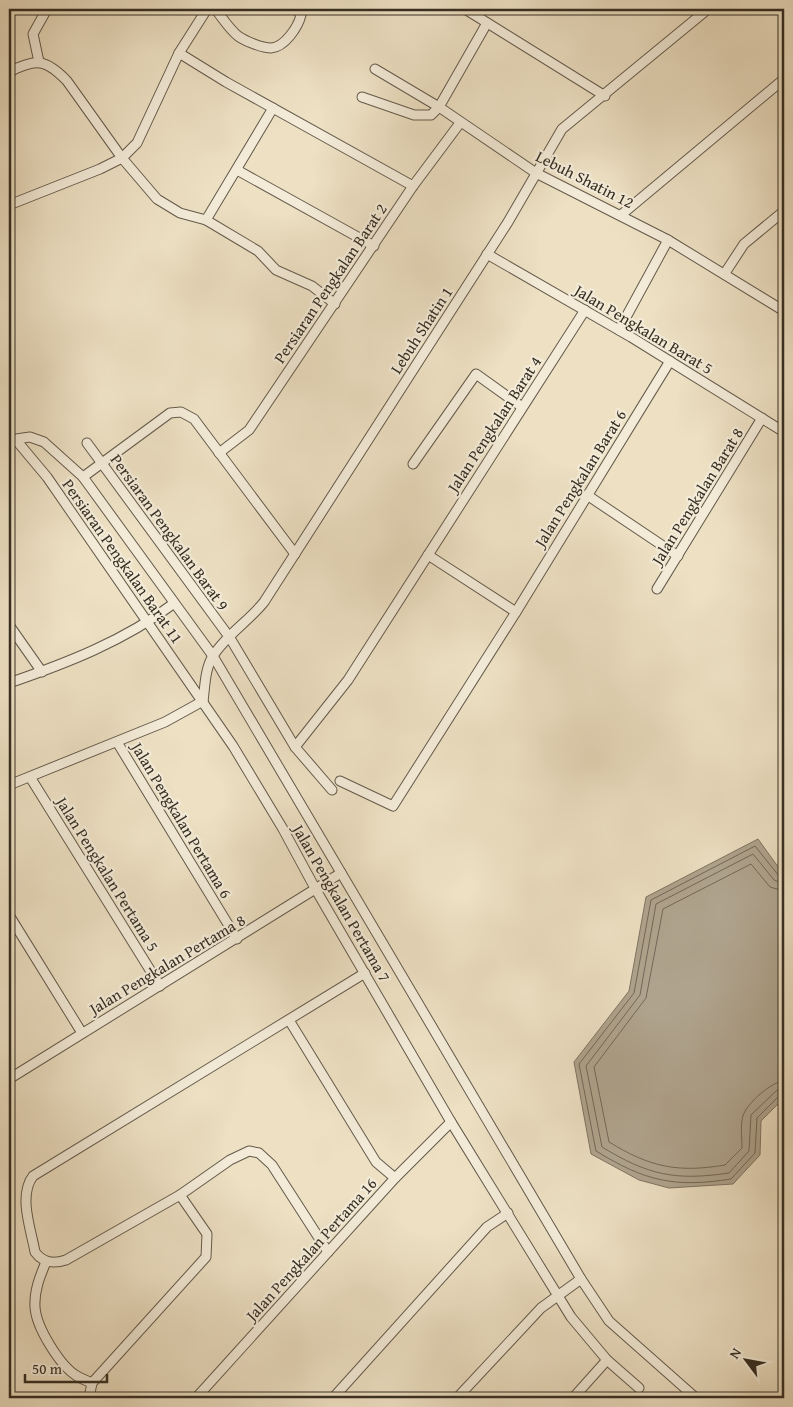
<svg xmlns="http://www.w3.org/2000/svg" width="793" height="1407" font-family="'Gentium Book Plus',serif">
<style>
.water{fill:#afa38d;stroke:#7f7463}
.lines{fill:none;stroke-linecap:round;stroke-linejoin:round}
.shore{stroke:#726858;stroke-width:1}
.street-casing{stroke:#645a4b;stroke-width:11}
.street{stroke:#f3ebd8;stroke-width:9}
.labels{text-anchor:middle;stroke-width:4.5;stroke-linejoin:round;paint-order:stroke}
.street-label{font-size:16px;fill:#362e23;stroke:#f3ebd8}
</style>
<rect width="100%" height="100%" fill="#ede0c3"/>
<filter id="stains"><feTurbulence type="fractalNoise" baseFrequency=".004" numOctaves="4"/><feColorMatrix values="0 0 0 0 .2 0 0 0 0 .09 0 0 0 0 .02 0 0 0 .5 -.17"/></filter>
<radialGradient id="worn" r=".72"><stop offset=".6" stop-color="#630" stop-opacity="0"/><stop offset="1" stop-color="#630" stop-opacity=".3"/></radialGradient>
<!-- water -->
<path class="water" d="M758 839 784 875V1098L761 1121 760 1155 733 1184 669 1188 639 1180 591 1154 574 1062 629 991 646 897Z"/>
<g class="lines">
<!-- shore -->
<g class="shore">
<path d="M784 877 779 876 755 846 651 900 634 993 579 1064 596 1151C645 1181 674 1188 731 1179L755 1153 757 1118 779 1096 784 1095"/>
<path d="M784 884 774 880 753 854 656 904 640 995 586 1066 602 1147C648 1175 675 1181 729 1173L749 1151 751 1115 776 1091 784 1088"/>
<path d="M784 891 770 887 751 864 663 909 646 998 594 1067 609 1142C650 1167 677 1173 725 1165L742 1148C742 1137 740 1125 743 1116 746 1104 772 1081 784 1081"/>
</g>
<!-- street casing -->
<g class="street-casing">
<g id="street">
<path d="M215 9C222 17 229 29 238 36 245 41 262 48 271 48 285 47 298 27 301 15L296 9"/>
<path d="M465 9 605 96"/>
<path d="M179 53 226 82 413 186"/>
<path d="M39 62 33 34 47 9"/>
<path d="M375 69 439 107 536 173 668 240 784 311"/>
<path d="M9 72C36 58 46 59 67 81L122 158 157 199 180 213 206 220 273 108"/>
<path d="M362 97 414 115H431L439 107 487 23"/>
<path d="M237 170 374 246"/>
<path d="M9 205 100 169 122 158 137 143 179 53 207 9"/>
<path d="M621 215 784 79"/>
<path d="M206 220 258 251 276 270 312 286 335 304"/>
<path d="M487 254 631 337 784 432"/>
<path d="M725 273 744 244 784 211"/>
<path d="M619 330 668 240"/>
<path d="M9 440 30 437 44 442 83 477 213 656 581 1279 609 1321 696 1398"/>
<path d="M16 440 47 477 233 746 283 829 316 890 451 1122 571 1317 607 1360 639 1388"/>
<path d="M87 443 230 638 295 747 332 790"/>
<path d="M219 453 249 430 413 186 460 123"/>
<path d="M413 464 476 374 522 407"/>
<path d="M83 477 170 413 181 412 194 419 295 554"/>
<path d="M587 495 678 556"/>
<path d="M428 555 516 612"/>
<path d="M657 589 762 418"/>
<path d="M9 625 42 672"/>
<path d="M9 683C67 663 124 641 173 604"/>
<path d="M203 701C205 687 205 668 213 656 226 635 249 621 264 602L508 222 562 129 708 9"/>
<path d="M117 742 237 939"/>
<path d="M295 747 348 680 585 310"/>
<path d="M30 777 160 986"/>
<path d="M340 781 393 806 516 612 670 361"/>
<path d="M9 785 165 722 203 701"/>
<path d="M9 915 82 1033"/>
<path d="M289 1020 376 1162 395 1178"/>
<path d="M9 1079 341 873"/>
<path d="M328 1252 272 1165 259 1153 249 1151 230 1160 180 1195 66 1260C53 1264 43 1263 35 1252 31 1229 18 1196 33 1176L365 973"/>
<path d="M46 1262C40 1276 34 1291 35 1307 36 1327 60 1366 77 1376 82 1379 87 1381 92 1383"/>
<path d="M89 1398 92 1383 206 1257 207 1234 180 1195"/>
<path d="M196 1398 395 1178 451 1122"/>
<path d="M333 1398 487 1227 508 1213"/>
<path d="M457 1398 541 1308 581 1279"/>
<path d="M573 1398 607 1360"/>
</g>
</g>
<!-- street -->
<use href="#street" class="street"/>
</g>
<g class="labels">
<!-- street labels -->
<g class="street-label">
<text transform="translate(585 179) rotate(27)" y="6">Lebuh Shatin 12</text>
<text transform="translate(330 283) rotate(-56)" y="6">Persiaran Pengkalan Barat 2</text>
<text transform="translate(644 329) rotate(31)" y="6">Jalan Pengkalan Barat 5</text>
<text transform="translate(421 330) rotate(-57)" y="6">Lebuh Shatin 1</text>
<text transform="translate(494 424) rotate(-57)" y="6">Jalan Pengkalan Barat 4</text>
<text transform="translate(580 478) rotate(-58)" y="6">Jalan Pengkalan Barat 6</text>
<text transform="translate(697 496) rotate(-58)" y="6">Jalan Pengkalan Barat 8</text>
<text transform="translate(170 532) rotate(54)" y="6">Persiaran Pengkalan Barat 9</text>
<text transform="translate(123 561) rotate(55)" y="6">Persiaran Pengkalan Barat 11</text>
<text transform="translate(182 820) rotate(59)" y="6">Jalan Pengkalan Pertama 6</text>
<text transform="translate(108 874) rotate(58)" y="6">Jalan Pengkalan Pertama 5</text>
<text transform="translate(342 903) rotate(60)" y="6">Jalan Pengkalan Pertama 7</text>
<text transform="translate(167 964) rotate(-31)" y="6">Jalan Pengkalan Pertama 8</text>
<text transform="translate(311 1249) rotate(-48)" y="6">Jalan Pengkalan Pertama 16</text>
</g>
</g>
<!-- margin -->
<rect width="793" height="1407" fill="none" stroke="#ede0c3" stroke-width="30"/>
<rect x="10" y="10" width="773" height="1387" fill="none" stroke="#362e23" stroke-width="2.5"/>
<rect x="15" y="15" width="763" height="1377" fill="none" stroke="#362e23"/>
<!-- north arrow -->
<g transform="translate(746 1360) rotate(302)" stroke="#f3ebd8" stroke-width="4" paint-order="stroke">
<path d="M0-4L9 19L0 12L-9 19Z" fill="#362e23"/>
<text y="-8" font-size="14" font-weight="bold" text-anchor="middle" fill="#362e23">N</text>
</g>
<!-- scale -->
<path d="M25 1374v8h82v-8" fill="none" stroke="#362e23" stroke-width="2.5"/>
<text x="32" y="1374" font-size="15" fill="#362e23" stroke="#f3ebd8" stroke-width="4" paint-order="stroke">50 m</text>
<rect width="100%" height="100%" filter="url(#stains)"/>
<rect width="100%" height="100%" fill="url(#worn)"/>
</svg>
